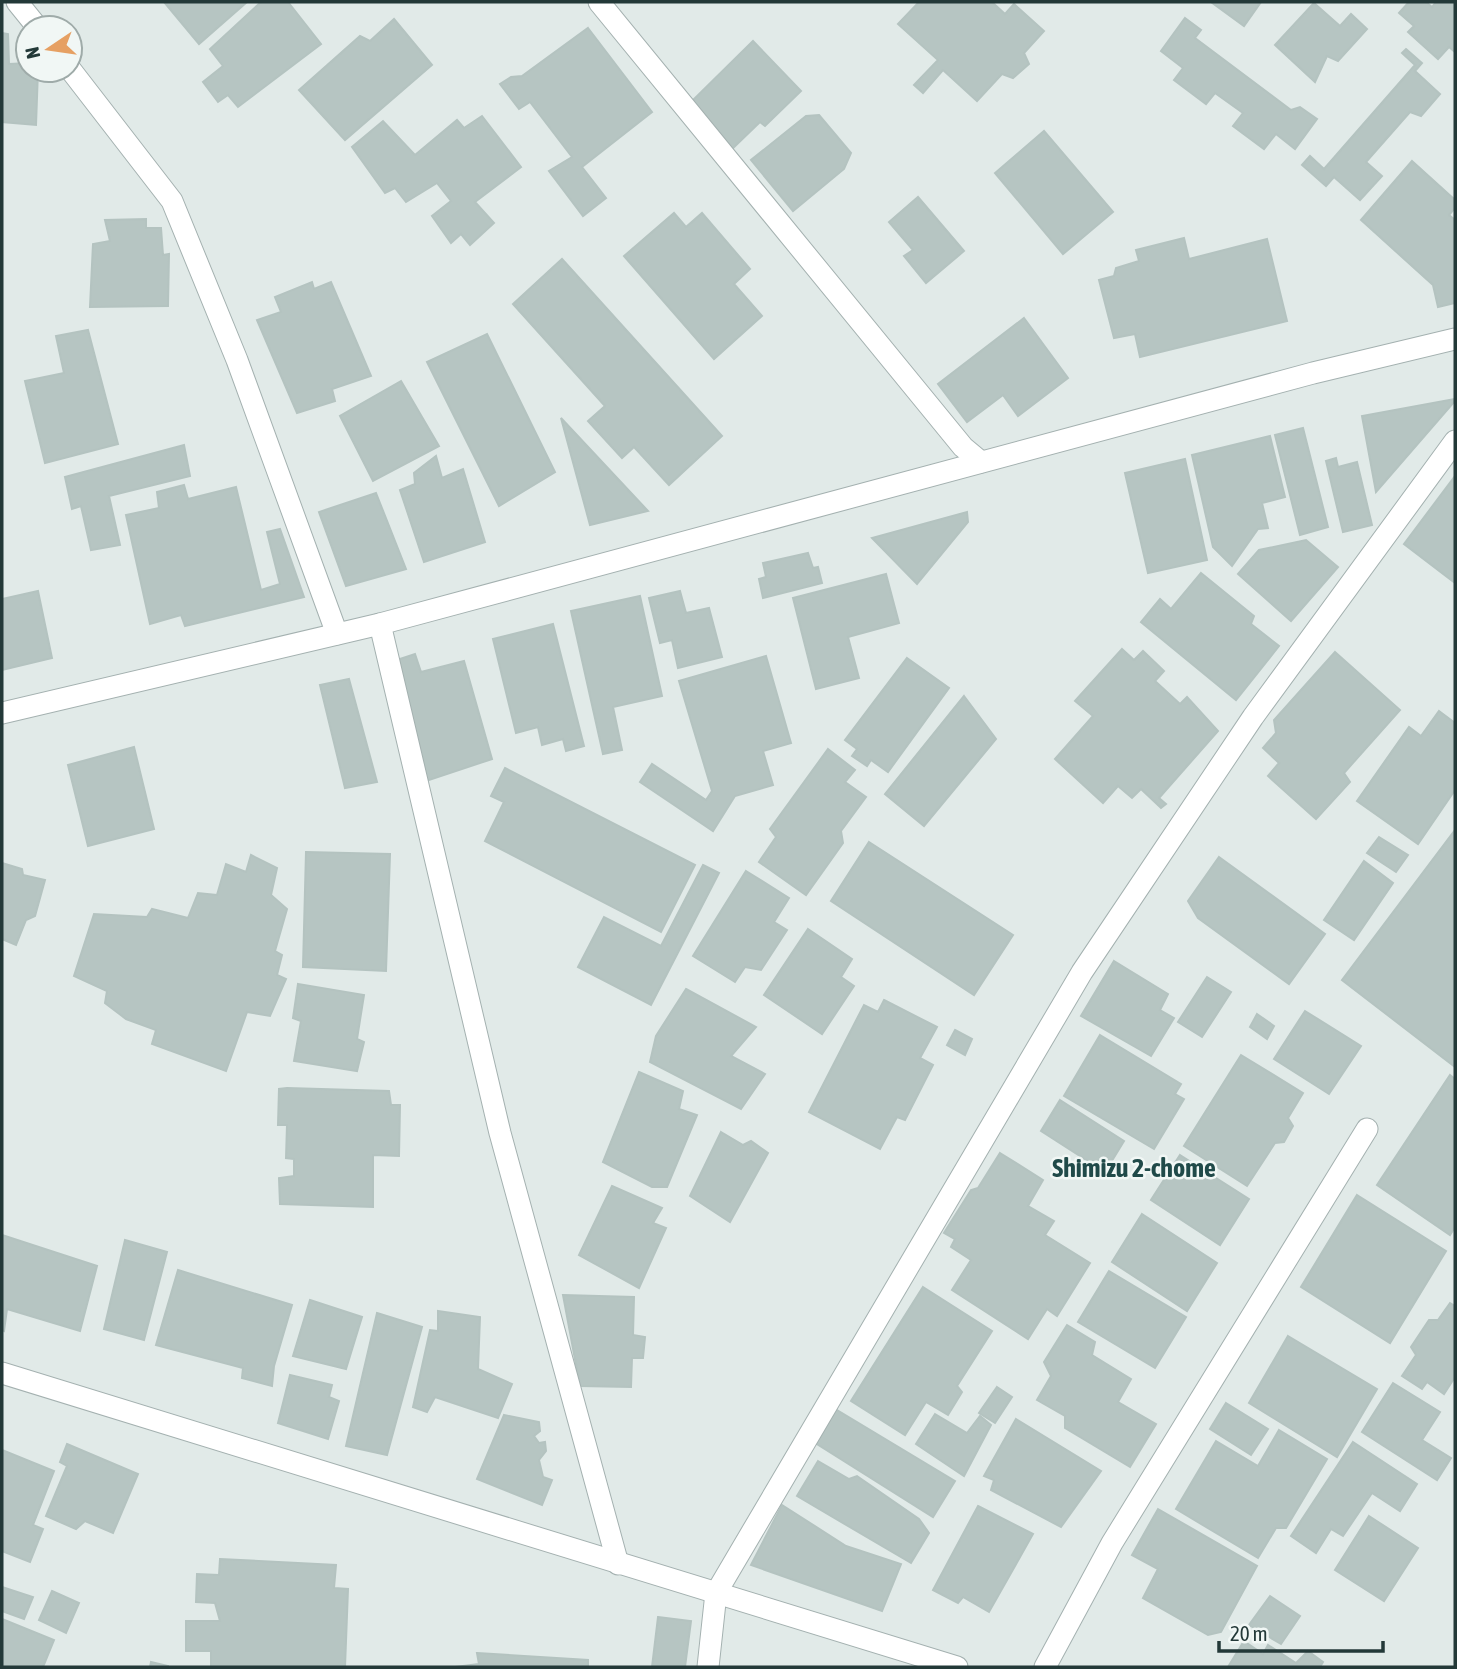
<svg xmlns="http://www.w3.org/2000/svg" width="1457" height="1669" font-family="'Asap Condensed',sans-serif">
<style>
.building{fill:#b6c5c2;stroke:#b4c3c0;stroke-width:2}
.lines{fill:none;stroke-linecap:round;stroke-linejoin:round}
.minor-casing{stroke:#a4b1b0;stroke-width:23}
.minor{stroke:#fff;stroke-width:21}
.labels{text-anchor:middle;stroke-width:5;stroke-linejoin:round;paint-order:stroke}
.neighbourhood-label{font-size:26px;font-weight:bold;fill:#204a49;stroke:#f1f7f5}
</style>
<rect width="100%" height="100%" fill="#e1eae8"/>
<!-- building -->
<g class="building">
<path d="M164 2H247L199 44Z"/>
<path d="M261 2H288L321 44 238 107 228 95 218 102 203 82 223 66 210 49Z"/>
<path d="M919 2H992L1005 14 1014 4 1044 31 1024 53 1029 64 1013 78 1002 74 977 101 943 70 923 93 914 85 938 60 898 24Z"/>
<path d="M1211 2H1261L1244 26Z"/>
<path d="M1409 2H1426L1432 7 1436 2H1455V52L1449 47 1438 59 1408 32 1414 26 1399 13Z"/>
<path d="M1314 3 1340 26 1351 14 1367 29 1338 61 1327 56 1315 82 1275 45Z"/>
<path d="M1185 18 1201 30 1195 38 1291 110 1300 107 1317 119 1295 149 1276 134 1264 149 1233 126 1243 113 1215 93 1206 104 1174 80 1183 68 1161 51Z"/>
<path d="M394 19 432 65 345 140 299 90 360 36 370 41Z"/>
<path d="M588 28 652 112 582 167 606 198 583 216 549 171 572 157 530 102 519 109 500 84 511 77 522 76Z"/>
<path d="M2 33 8 34 9 64 28 63V70H38L36 125 2 122Z"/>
<path d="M753 41 801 91 765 126 760 122 731 150 688 105Z"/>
<path d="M1406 49 1422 63 1415 71 1440 94 1421 116 1410 112 1366 162 1382 176 1360 200 1334 177 1326 186 1302 165 1310 156 1324 169 1415 65 1402 53Z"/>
<path d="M819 115 851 153 844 169 793 211 751 160 806 116Z"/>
<path d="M482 116 521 167 475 202 494 223 470 245 461 234 451 243 432 216 451 201 437 183 406 202 395 188 385 193 352 147 383 121 415 155 457 120 464 128Z"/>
<path d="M1044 131 1113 212 1063 254 995 173Z"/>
<path d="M1412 161 1455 200V208L1449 215 1455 220V303L1438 307 1433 285 1361 220Z"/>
<path d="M918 197 964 251 926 283 904 256 913 250 889 222Z"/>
<path d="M674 213 686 227 702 213 750 269 734 284 762 316 714 359 624 256Z"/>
<path d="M146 219V228H161L163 255 169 254 168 306 90 307 93 244 110 241 105 220Z"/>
<path d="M1184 238 1189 259 1267 239 1287 321 1140 357 1135 334 1114 338 1099 280 1114 276 1116 268 1139 261 1136 250Z"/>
<path d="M562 259 722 436 669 485 634 447 622 458 588 421 605 406 513 304Z"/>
<path d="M312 282 314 289 331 282 371 376 332 389 335 401 297 413 257 320 281 312 275 297Z"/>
<path d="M1024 318 1068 378 1018 416 1003 395 967 422 938 384Z"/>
<path d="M88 330 118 444 45 463 25 381 64 373 56 336Z"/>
<path d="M487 334 555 472 499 506 427 362Z"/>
<path d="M401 381 439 446 373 481 340 416Z"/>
<path d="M1455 399V401L1376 492 1362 416Z"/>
<path d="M561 418 648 511 590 525Z"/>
<path d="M1303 428 1328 527 1300 535 1275 435Z"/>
<path d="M1270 436 1285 497 1262 503 1268 528 1258 529 1232 566 1213 547 1192 455Z"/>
<path d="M184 445 190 476 109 496 120 545 91 550 81 506 72 509 65 477Z"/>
<path d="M436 456 442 478 463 469 485 542 424 562 400 490 415 484 414 473Z"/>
<path d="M1336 458 1338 467 1357 462 1372 525 1343 532 1326 461Z"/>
<path d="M1185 459 1207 560 1148 573 1125 473Z"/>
<path d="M1455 476V583L1404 544Z"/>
<path d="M184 485 188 499 236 487 261 590 280 584 267 532 280 529 304 597 185 626 181 615 150 624 126 515 159 508 157 492Z"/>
<path d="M376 493 406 569 346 586 319 512Z"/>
<path d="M967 512 968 522 917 584 872 538Z"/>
<path d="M1306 540 1338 567 1291 621 1238 574 1259 550Z"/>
<path d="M808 553 813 568 818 567 822 583 763 598 759 579 766 577 763 563Z"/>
<path d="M1201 573 1254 616 1251 624 1279 646 1236 700 1141 622 1160 599 1171 609Z"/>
<path d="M886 574 899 623 848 637 859 678 816 689 793 598Z"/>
<path d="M38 591 52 658 2 670V599Z"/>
<path d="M680 591 686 613 709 608 722 657 678 668 672 640 660 643 649 598Z"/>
<path d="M640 596 662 696 613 707 622 750 603 754 571 611Z"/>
<path d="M553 624 584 746 566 751 563 739 542 745 538 727 516 733 493 639Z"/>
<path d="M1122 649 1134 660 1143 651 1164 671 1155 681 1180 704 1187 697 1218 731 1159 798 1166 804 1161 808 1141 789 1132 798 1118 786 1103 803 1055 759 1093 716 1075 701Z"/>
<path d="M1335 652 1400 710 1344 773 1350 782 1316 819 1268 776 1279 763 1263 748 1276 733 1274 720Z"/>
<path d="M415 654 421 672 464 661 492 759 426 781 394 661Z"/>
<path d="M766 656 791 743 763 751 773 785 735 796 713 831 640 782 652 764 706 800 712 791 679 681Z"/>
<path d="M907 658 949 688 888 772 871 760 867 766 852 756 857 749 845 740Z"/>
<path d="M349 679 377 782 345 788 320 685Z"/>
<path d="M964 696 996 739 924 826 885 794Z"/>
<path d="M1439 711 1455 723V790L1418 844 1357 801 1409 727 1421 736Z"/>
<path d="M134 747 154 829 88 846 68 765Z"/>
<path d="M828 749 855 770 845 782 866 797 841 831 843 843 806 895 759 862 776 837 770 829Z"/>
<path d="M505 768 695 865 661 932 485 841 504 802 491 796Z"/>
<path d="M1455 830V1067L1342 980Z"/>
<path d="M1379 837 1408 855 1396 872 1367 853Z"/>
<path d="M869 842 1013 935 974 995 831 901Z"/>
<path d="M306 852 390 854 386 971 303 967Z"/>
<path d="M251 855 277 868 271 895 287 909 275 951 282 955 277 975 286 979 270 1016 247 1012 226 1071 152 1044 156 1030 126 1019 105 1003 107 991 74 976 94 914 147 917 152 909 188 918 198 893 217 895 226 864 246 872Z"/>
<path d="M1219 857 1325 934 1289 984 1198 918 1188 901Z"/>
<path d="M1364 861 1393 883 1354 940 1324 920Z"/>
<path d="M2 863 22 869 23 875 45 880 35 916 26 920 16 945 2 939Z"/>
<path d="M703 865 719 873 651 1005 578 967 604 917 661 946Z"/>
<path d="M746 871 789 898 774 922 787 930 761 970 745 967 735 982 693 956Z"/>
<path d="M808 929 852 959 841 977 854 986 822 1034 764 995Z"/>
<path d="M1114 961 1168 994 1160 1010 1174 1018 1151 1056 1081 1016Z"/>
<path d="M1207 977 1231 992 1202 1037 1178 1022Z"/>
<path d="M298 984 364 995 357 1039 364 1042 357 1071 294 1061 301 1021 293 1018Z"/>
<path d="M686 989 756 1027 731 1056 765 1074 741 1109 650 1062 656 1036Z"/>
<path d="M884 1000 937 1027 920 1058 933 1065 905 1120 897 1117 880 1149 809 1112 864 1005 878 1012Z"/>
<path d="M1305 1011 1361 1046 1329 1094 1274 1059Z"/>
<path d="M1257 1014 1274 1026 1267 1039 1250 1027Z"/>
<path d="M955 1030 972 1039 965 1055 947 1045Z"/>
<path d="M1100 1035 1181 1084 1175 1094 1184 1099 1154 1149 1064 1096Z"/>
<path d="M1241 1055 1303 1093 1288 1118 1293 1126 1284 1142 1275 1143 1247 1186 1184 1146Z"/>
<path d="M639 1072 683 1091 679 1109 697 1115 667 1187H652L603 1162Z"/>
<path d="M1450 1075 1455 1079V1227L1450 1235 1377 1185Z"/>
<path d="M287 1088 389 1091 391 1105H400L399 1156 373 1155V1207L280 1204 279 1178 294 1176V1159L286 1158 287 1125H278L279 1089Z"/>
<path d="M1060 1100 1124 1141 1105 1172 1041 1131Z"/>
<path d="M721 1132 743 1145 751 1141 768 1153 730 1222 690 1196Z"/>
<path d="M1000 1153 1043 1180 1028 1206 1054 1221 1045 1235 1090 1263 1057 1316 1047 1309 1028 1339 952 1290 971 1260 951 1247 955 1239 944 1233 971 1190 978 1188Z"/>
<path d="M1180 1155 1249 1199 1220 1245 1151 1200Z"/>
<path d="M612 1186 662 1208 653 1223 666 1228 639 1288 579 1255Z"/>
<path d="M1357 1195 1446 1251 1390 1343 1301 1287Z"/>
<path d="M1142 1214 1217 1263 1187 1311 1112 1262Z"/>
<path d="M2 1235 97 1266 80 1331 7 1309 4 1331 2 1330Z"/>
<path d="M125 1240 167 1252 144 1340 104 1329Z"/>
<path d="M178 1270 292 1305 274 1366 272 1386 242 1378 243 1368 156 1345Z"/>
<path d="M1109 1271 1186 1317 1155 1368 1078 1322Z"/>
<path d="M923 1287 992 1331 957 1386 962 1392 948 1415 926 1402 905 1435 851 1401Z"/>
<path d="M563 1295 634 1297 633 1335 645 1337 643 1358H632L631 1387 580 1386Z"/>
<path d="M310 1300 362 1317 346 1369 293 1356Z"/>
<path d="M1450 1303 1455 1306V1377L1444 1394 1427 1382 1422 1389 1402 1376 1416 1355 1411 1347 1429 1320H1438Z"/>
<path d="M438 1311 480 1317 478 1369 512 1384 498 1418 435 1397 427 1412 413 1407 430 1330 438 1331Z"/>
<path d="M377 1313 422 1327 387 1455 346 1446Z"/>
<path d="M1067 1325 1095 1342 1092 1355 1131 1379 1118 1402 1156 1424 1130 1467 1065 1428V1416L1037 1400 1051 1376 1044 1362Z"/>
<path d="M1288 1336 1377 1389 1337 1457 1249 1403Z"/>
<path d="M290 1375 332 1385 329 1397 339 1401 328 1439 278 1423Z"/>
<path d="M1393 1383 1440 1412 1422 1440 1451 1458 1437 1480 1362 1432Z"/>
<path d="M997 1387 1012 1397 995 1423 979 1413Z"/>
<path d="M1226 1403 1268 1429 1251 1455 1210 1429Z"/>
<path d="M832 1407 955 1481 933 1517 812 1441Z"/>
<path d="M935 1414 967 1433 980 1416 991 1425 964 1476 916 1444Z"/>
<path d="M504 1415 539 1422 540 1431 534 1436 539 1443 545 1442 546 1451 539 1460 543 1477 552 1480 542 1505 477 1479Z"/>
<path d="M1016 1419 1101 1471 1061 1527 991 1490 994 1480 984 1476Z"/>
<path d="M1279 1430 1327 1459 1286 1528H1276L1258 1558 1176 1509 1216 1441 1258 1466Z"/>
<path d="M1353 1442 1417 1484 1400 1511 1372 1493 1343 1536 1331 1529 1316 1553 1291 1536Z"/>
<path d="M67 1444 138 1474 113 1533 85 1521 76 1529 46 1516 67 1466 60 1462Z"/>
<path d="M2 1450 54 1471 33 1525 43 1529 30 1562 2 1551Z"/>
<path d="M818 1461 849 1479 857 1476 919 1519 929 1533 911 1563 797 1496Z"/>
<path d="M782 1505 846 1546 901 1564 882 1611 751 1565Z"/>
<path d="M978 1506 1033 1534 989 1612 963 1597 958 1603 933 1590Z"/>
<path d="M1158 1509 1257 1566 1221 1632 1208 1635 1143 1598 1158 1569 1132 1555Z"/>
<path d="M1369 1516 1418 1548 1384 1601 1335 1570Z"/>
<path d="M220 1559 336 1565 334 1588 348 1589 345 1667H211V1651H186V1621H220L215 1603 196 1602 197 1574 219 1575Z"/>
<path d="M2 1587 33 1597 24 1619 2 1611Z"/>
<path d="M52 1591 79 1603 66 1633 39 1620Z"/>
<path d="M1270 1596 1300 1616 1281 1644 1249 1625Z"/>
<path d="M658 1617 691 1621 685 1667H652Z"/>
<path d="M2 1619 54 1640 43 1667H2Z"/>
<path d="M1244 1641 1263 1654 1268 1645 1296 1663 1308 1651 1323 1662 1320 1667H1228Z"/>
<path d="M477 1653 588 1660V1667H455L479 1664Z"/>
<path d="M151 1662 168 1666V1667H150Z"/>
</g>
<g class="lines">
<!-- minor casing -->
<g class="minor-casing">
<g id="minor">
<path d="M17 2 38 28"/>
<path d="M599 2 963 447 981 462"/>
<path d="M70 69 172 201 237 360 337 634"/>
<path d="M380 624 500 1133 618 1564"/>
<path d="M2 713 380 624 1313 373 1455 339"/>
<path d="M2 1373 957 1667"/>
<path d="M708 1667 716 1593 1082 972 1253 717 1455 441"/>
<path d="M1045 1667 1112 1543 1367 1129"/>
</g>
</g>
<!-- minor -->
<use href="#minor" class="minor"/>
</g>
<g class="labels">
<!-- neighbourhood labels -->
<g class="neighbourhood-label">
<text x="1134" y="1177">Shimizu 2-chome</text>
</g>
</g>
<!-- border -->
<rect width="1457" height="1669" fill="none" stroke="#233938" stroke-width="7"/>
<!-- north arrow -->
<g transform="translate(49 49) rotate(257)"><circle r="33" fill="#f1f7f5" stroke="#9faba9" stroke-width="2"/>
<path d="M0-5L12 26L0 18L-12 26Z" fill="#e6a063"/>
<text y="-10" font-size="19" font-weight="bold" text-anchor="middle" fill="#233938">N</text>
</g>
<!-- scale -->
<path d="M1219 1641v10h164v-10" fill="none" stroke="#233938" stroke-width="3.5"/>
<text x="1230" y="1641" font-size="21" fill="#233938" stroke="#f1f7f5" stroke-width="5" paint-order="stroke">20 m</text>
</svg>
